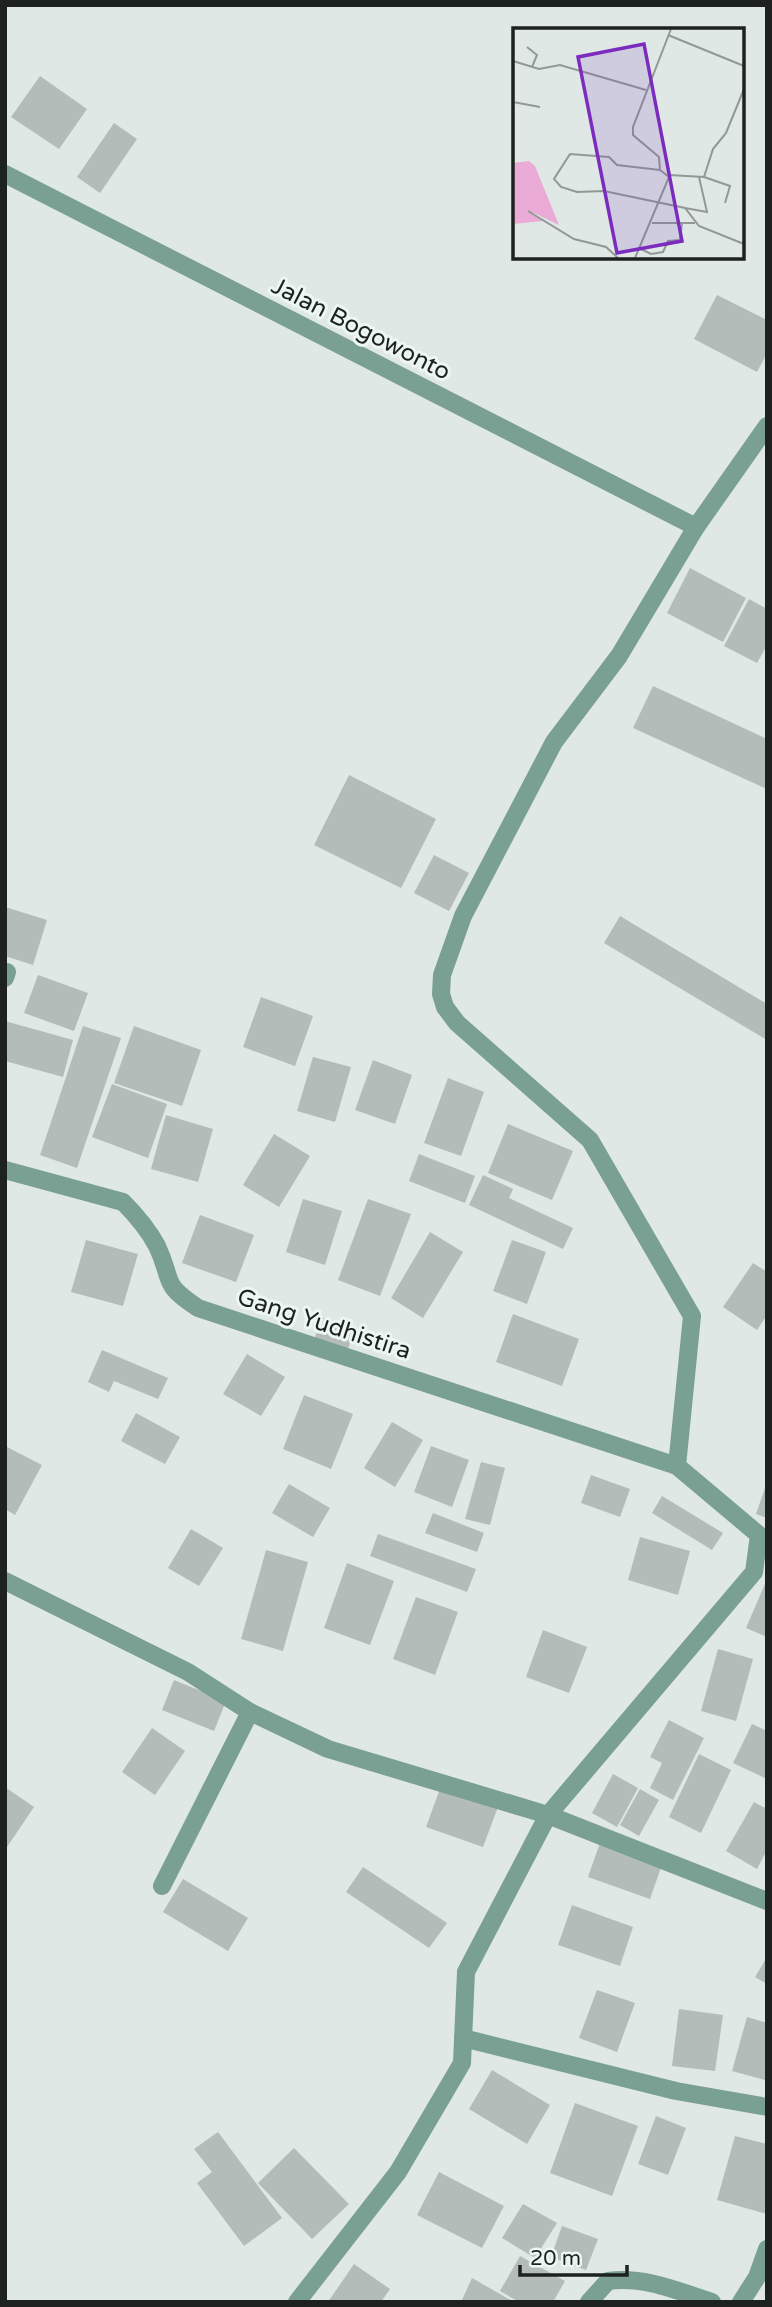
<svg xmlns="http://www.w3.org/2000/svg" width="772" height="2307" viewBox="0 0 772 2307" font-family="'Varela Round',sans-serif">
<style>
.building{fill:#b3bcb9}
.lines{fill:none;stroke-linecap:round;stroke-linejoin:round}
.minor{stroke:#7a9f93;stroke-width:18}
.labels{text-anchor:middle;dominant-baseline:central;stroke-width:6;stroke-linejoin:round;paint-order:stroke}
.street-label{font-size:24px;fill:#1d2120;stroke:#ecf6f2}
.inset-road{fill:none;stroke:#919896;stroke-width:2}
.view{fill:#7b2cbf;fill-opacity:0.15;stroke:#7b2cbf;stroke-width:3.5}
.inset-edge{fill:none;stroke:#1d2120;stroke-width:3.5}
</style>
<rect width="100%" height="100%" fill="#dfe8e5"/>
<g class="building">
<path d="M40 76 87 109 59 149 11 117Z"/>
<path d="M114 123 137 139 100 193 77 177Z"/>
<path d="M717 295 767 320V353L757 372 694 339Z"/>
<path d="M690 568 746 598 723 642 667 613Z"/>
<path d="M749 599 767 609V645L757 663 724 646Z"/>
<path d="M653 686 767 739V789L633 728Z"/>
<path d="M349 775 436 819 401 888 314 845Z"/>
<path d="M434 855 469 873 449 911 414 893Z"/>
<path d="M5 907 47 920 33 965 5 956Z"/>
<path d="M620 916 767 1004V1040L604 943Z"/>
<path d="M38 975 88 993 74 1031 24 1013Z"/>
<path d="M261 997 313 1016 295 1066 243 1047Z"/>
<path d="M5 1021 73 1040 63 1077 5 1061Z"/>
<path d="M83 1026 121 1038 77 1168 40 1155Z"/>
<path d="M134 1026 201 1050 182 1106 114 1083Z"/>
<path d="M313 1057 351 1067 335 1122 297 1111Z"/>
<path d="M373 1060 412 1075 395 1124 355 1110Z"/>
<path d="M448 1078 484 1092 461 1156 424 1143Z"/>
<path d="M112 1084 167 1104 148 1158 92 1137Z"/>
<path d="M166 1115 213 1129 198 1182 151 1169Z"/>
<path d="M508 1124 573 1151 552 1200 488 1173Z"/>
<path d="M274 1134 310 1156 279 1207 243 1185Z"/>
<path d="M419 1154 475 1176 465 1203 409 1181Z"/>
<path d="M483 1175 513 1189 509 1198 573 1228 563 1249 469 1205Z"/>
<path d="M303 1199 342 1211 325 1265 286 1252Z"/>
<path d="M368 1199 411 1214 380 1296 338 1280Z"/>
<path d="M200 1215 254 1235 236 1282 182 1263Z"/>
<path d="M430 1232 463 1252 423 1318 391 1298Z"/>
<path d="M86 1240 138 1254 123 1306 71 1292Z"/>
<path d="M512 1240 546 1252 527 1304 493 1291Z"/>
<path d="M753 1263 767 1272V1315L757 1330 723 1307Z"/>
<path d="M513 1314 579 1339 562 1386 496 1362Z"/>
<path d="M322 1317 355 1329 346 1355 313 1343Z"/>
<path d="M102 1350 168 1378 158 1399 114 1381 109 1392 88 1382Z"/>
<path d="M247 1354 285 1377 261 1416 223 1394Z"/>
<path d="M304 1395 353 1414 331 1469 283 1449Z"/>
<path d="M136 1413 180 1437 165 1464 121 1441Z"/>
<path d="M392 1422 423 1440 395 1487 364 1468Z"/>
<path d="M5 1446 42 1465 15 1515 5 1509Z"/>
<path d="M431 1446 469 1460 452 1507 414 1492Z"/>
<path d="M481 1462 505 1468 490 1525 465 1519Z"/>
<path d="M591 1475 630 1489 620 1517 581 1503Z"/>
<path d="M289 1484 330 1508 313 1537 272 1513Z"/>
<path d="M766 1485H767V1518L756 1514Z"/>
<path d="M662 1496 723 1533 712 1550 652 1513Z"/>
<path d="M433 1513 484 1533 477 1552 425 1533Z"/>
<path d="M191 1529 223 1548 199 1586 168 1568Z"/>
<path d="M378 1534 476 1569 467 1592 370 1556Z"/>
<path d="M640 1537 690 1551 678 1595 628 1580Z"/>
<path d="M266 1550 308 1562 283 1651 241 1639Z"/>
<path d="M347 1563 394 1581 370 1645 324 1628Z"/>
<path d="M767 1579V1637L746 1628Z"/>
<path d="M416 1597 458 1612 435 1675 393 1659Z"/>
<path d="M543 1630 587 1647 569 1693 526 1677Z"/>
<path d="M718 1649 753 1659 736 1721 701 1711Z"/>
<path d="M174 1680 226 1701 214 1731 162 1710Z"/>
<path d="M669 1720 704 1738 673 1800 650 1788 662 1763 650 1757Z"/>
<path d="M752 1724 767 1731V1779L733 1763Z"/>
<path d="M152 1728 185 1751 155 1795 122 1772Z"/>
<path d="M699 1754 731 1770 701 1833 669 1817Z"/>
<path d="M613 1774 638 1788 617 1827 592 1813Z"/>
<path d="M441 1786 498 1807 483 1847 426 1827Z"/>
<path d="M5 1787 34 1807 5 1850Z"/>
<path d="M640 1789 659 1800 639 1836 620 1825Z"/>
<path d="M754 1802 767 1809V1850L757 1869 726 1851Z"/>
<path d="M601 1840 663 1862 650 1899 588 1877Z"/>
<path d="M363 1867 447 1923 429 1948 346 1892Z"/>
<path d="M183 1879 248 1918 228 1951 163 1912Z"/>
<path d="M572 1905 633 1927 620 1966 558 1945Z"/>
<path d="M767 1957V1984L755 1977Z"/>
<path d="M597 1990 635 2003 617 2052 579 2038Z"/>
<path d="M679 2009 723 2015 715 2071 672 2066Z"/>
<path d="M747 2017 767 2023 765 2080 732 2071Z"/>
<path d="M492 2070 550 2105 527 2144 469 2109Z"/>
<path d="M575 2103 638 2126 612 2196 550 2173Z"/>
<path d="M656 2116 686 2128 668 2175 638 2164Z"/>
<path d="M218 2132 282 2218 244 2246 197 2183 212 2172 194 2149Z"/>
<path d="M735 2136 767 2144V2214L717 2200Z"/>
<path d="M294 2148 349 2204 312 2239 258 2183Z"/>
<path d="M439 2172 504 2206 482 2248 417 2215Z"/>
<path d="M523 2204 557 2223 535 2258 502 2238Z"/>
<path d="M562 2226 598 2239 586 2270 551 2257Z"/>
<path d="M520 2256 565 2281 553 2302H519L500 2291Z"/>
<path d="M354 2264 390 2289 381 2302H328Z"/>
<path d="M472 2278 514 2302H461Z"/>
</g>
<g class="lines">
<g class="minor">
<path d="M5 174 696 527"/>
<path d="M5 978 7 972"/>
<path d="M5 1170 123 1202C135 1214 149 1231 157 1246 174 1282 160 1283 198 1308L677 1466"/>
<path d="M5 1581 188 1672 250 1712 328 1749 548 1815 767 1901"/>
<path d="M162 1886 250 1712"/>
<path d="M463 2038 676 2091 767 2107"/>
<path d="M297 2302 398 2172 462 2063 466 1972 548 1815 754 1572 759 1535 677 1466 692 1316 590 1140 457 1023 445 1007 441 994 442 975 463 916 554 742 619 656 696 527 767 426"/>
<path d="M589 2302 608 2281C644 2276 678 2291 712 2302"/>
<path d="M741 2302 757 2277 767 2249"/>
</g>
</g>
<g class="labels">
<g class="street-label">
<text transform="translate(361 329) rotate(27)">Jalan Bogowonto</text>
<text transform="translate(324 1324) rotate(18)">Gang Yudhistira</text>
</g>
</g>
<g transform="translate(513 28)">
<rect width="231" height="231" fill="#dfe8e5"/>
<path d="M16 133 22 138 46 197 19 184 30 193 0 196V135Z" fill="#eaacd7"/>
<path class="inset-road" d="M155 7 231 38M14 19 24 27 19 39M0 33 26 41 47 37 133 62M0 74 27 79M147 142 104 137 96 129 57 126 41 151 48 159 64 164 91 163 172 180 186 198 231 216M156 147 191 149 200 121 213 105 231 61M191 149 217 158 212 175M172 180 194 184 186 149M15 183 61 211 93 219 105 230M139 195H182M128 221 138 226 150 224 155 213 167 212 169 195M122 230 156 149 147 142 146 129 120 107V99L158 1"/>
<path class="view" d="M131 16 169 213 104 225 65 29Z"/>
<rect width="231" height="231" class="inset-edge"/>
</g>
<rect width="772" height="2307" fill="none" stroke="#1d2120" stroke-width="14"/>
<path d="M520 2265v10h107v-10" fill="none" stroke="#1d2120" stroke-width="3.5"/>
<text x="530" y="2265" font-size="21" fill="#1d2120" stroke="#ecf6f2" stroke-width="5" paint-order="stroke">20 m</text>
</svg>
